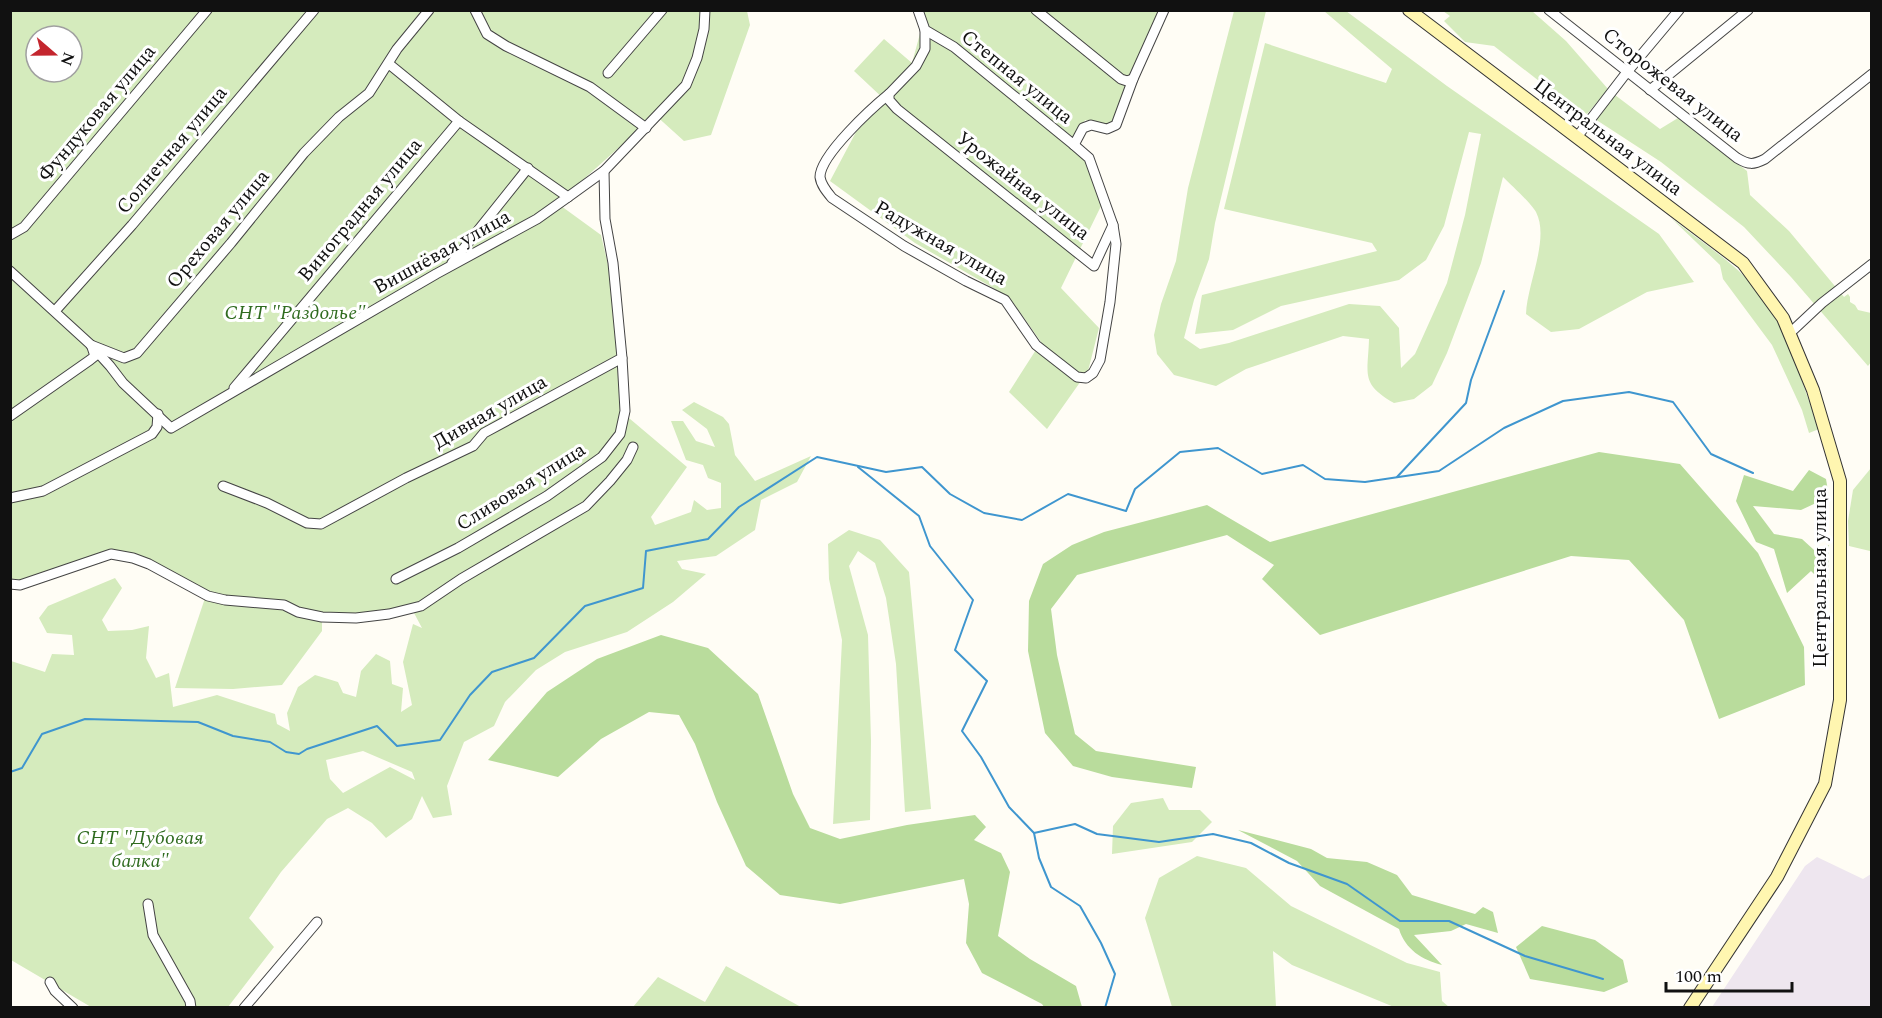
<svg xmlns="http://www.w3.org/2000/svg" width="1882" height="1018" viewBox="0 0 1882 1018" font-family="Spectral,serif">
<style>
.industrial{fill:#eee6ef}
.green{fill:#d5ebbd;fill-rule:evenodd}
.forest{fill:#b9dc9c}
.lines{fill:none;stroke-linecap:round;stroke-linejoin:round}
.stream{stroke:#3f96cf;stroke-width:2}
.street-casing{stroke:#444;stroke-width:11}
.secondary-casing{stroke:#333;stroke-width:14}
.street{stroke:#fff;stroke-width:9}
.secondary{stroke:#fff6b0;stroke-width:12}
.labels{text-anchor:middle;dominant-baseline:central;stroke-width:6;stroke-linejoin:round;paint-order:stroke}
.street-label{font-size:20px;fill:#111;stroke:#fff}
.park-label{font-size:20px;font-style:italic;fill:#2f6b1f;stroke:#fff}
</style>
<rect width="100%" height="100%" fill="#fffdf5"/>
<path class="industrial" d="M1817 857 1863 879 1871 874V1007H1712L1805 866Z"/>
<g class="green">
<path d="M11 11H747L750 25 711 135 684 141 653 113 624 143 557 203 601 235 612 282 623 413 687 467 651 517 655 525 691 512 694 500 707 510 721 508V483L708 478 703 465 686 460 671 421H683L696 441 715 447 707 429 682 410 694 402 723 417 729 424 735 455 755 481 811 456 797 482 761 500 755 530 716 556 677 561 682 569 706 574 673 602 627 632 565 652 536 670 505 702 494 726 464 742 447 786 452 815 433 818 422 796 412 819 386 838 372 823 348 808 327 819 281 872 249 918 274 947 228 1007H91L11 960V661L45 672 52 654 74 655 72 635 47 633 39 618 48 606 115 578 122 588 102 620 108 631 132 630 149 626 146 658 156 678 169 673 173 707 217 695 275 714 277 724 290 731 287 713 298 687 315 675 338 682 343 693 356 697 361 671 376 654 390 661 392 684 403 688 401 712 412 705 403 662 413 624 422 628 414 613 356 621H322V631L282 685 233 689 175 688 207 592 116 551 21 580 11 579ZM36 36H72V72H36ZM363 751 412 772 415 780 390 767 343 793 330 779 326 760Z"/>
<path d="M915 11H1162L1110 126 1085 120 1072 147 1090 164 1094 188 1102 204 1061 288 1099 328 1088 371 1047 429 1009 392 1041 342 1015 305 995 289 915 243 830 181 856 132 886 101 854 71 884 39 912 63 921 30Z"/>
<path d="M1234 11H1266L1215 223 1209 259 1194 300 1184 338 1200 349 1229 343 1349 304 1380 306 1399 328 1401 368 1415 354 1447 283 1465 215 1481 134 1469 132 1444 226 1426 260 1399 280 1281 306 1233 330 1195 334 1202 295 1377 251 1372 243 1224 209 1265 43 1386 83 1392 69 1324 11H1346L1447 86 1659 234 1694 282 1647 292 1579 329 1551 332 1526 314C1527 284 1550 239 1536 212 1531 203 1511 185 1503 177L1481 263 1447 353 1432 385 1414 399 1394 403C1360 383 1368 375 1369 339L1343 336 1246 369 1216 386 1174 375 1157 354 1154 335 1161 304 1176 261 1188 188Z"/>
<path d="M1443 11H1532L1566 41 1608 89 1587 114 1548 88 1494 46 1465 42 1444 21 1450 16Z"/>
<path d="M1615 95 1660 129 1678 118 1747 171 1750 195 1789 231 1844 297 1848 294 1850 297V302L1855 305 1858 310 1871 313 1870 328 1871 331V362L1868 366 1791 277 1744 227 1661 162 1595 119Z"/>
<path d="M1671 218C1701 242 1743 268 1765 300 1790 339 1803 386 1819 429L1809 433 1802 410 1772 345 1723 279 1720 265Z"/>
<path d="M1871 468 1872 549 1870 551 1849 546 1848 521 1853 490Z"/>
<path d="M849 530 880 540 909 572 931 809 905 812 896 664 886 598 875 563 858 551 849 566 868 635 871 741 870 820 833 824 842 640 829 579 828 544Z"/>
<path d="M1163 798 1169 810H1200L1212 822 1192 842 1112 854 1113 826 1131 803Z"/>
<path d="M1197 856 1246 868 1291 906 1407 963 1440 972 1442 1001 1449 1007H1394L1292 965 1273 951 1276 1007H1172L1145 918 1159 878Z"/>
<path d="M726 966 801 1007H633L658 977 705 1002Z"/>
</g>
<g class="forest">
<path d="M1599 452 1680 464 1758 553 1804 647 1805 685 1719 719 1684 620 1629 560 1571 556 1320 635 1262 579 1274 565 1227 535 1077 575 1051 609 1057 655 1075 734 1096 751 1196 767 1192 788 1112 777 1073 766 1045 733 1028 651 1029 601 1043 564 1072 545 1104 532 1207 505 1270 542Z"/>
<path d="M1809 470 1826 479 1829 497 1801 510 1753 506 1774 534 1802 539 1814 550 1829 545V589L1811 571 1787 593 1774 549 1756 542 1736 501 1744 475 1793 491Z"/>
<path d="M661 635 708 648 758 694 793 794 810 828 840 839 907 825 975 815 986 827 974 840 1001 853 1010 872 998 936 1030 959 1076 986 1082 1007H1044L1042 1004 982 973 966 943 969 904 964 879 840 904 780 895 746 866 717 802 695 744 679 715 649 712 601 739 558 777 488 760 547 692 597 659Z"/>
<path d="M1238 830 1311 849 1327 858 1367 862 1397 875 1412 895 1475 914 1483 907 1493 912 1498 933 1466 924 1451 931 1414 935 1442 965C1422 960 1405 949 1399 929L1320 886 1297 861Z"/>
<path d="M1542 926 1595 940 1623 960 1628 982 1604 992 1530 979 1516 947Z"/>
</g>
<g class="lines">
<g class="stream">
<path d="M858 467 919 516 930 546 973 600 955 650 987 681 962 731 981 757 1009 807 1034 833 1075 824 1097 834 1159 842 1213 834 1251 843 1289 863 1347 884 1400 921H1449L1525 956 1603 979"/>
<path d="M1397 477 1466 403 1471 380 1504 291"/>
<path d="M10 772 22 768 42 734 85 719 198 722 233 736 270 742 286 752 299 754 307 749 377 726 397 746 440 740 470 695 492 672 534 658 585 606 643 588 646 551 708 539 739 507 817 457 886 472 922 467 950 494 984 513 1022 520 1068 494 1126 511 1135 489 1180 452 1218 448 1262 474 1303 465 1325 479 1365 482 1439 471 1504 428 1563 401 1629 392 1673 402 1711 454 1753 473"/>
<path d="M1034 833 1039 858 1051 887 1080 906 1101 943 1115 974 1105 1008"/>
</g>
<g class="street-casing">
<g id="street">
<path d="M475 10 487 34 506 46 590 87 646 128"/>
<path d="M918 10 925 30 954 47 1074 145 1083 128 1091 125 1107 129 1116 125 1133 79 1164 10"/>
<path d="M1036 10 1121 79 1127 81 1133 79"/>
<path d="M1549 10 1737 158C1749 165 1753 165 1765 159L1872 74"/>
<path d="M925 30V49L916 66 889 94V100L897 109 1094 266 1113 225 1089 158 1074 145"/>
<path d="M608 73 662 10"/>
<path d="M1650 90 1748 10"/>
<path d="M889 94C873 107 820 155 820 177 821 185 827 192 832 198L904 246 966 281 1005 300 1036 345 1077 377 1086 378 1093 373 1100 360 1110 302 1116 244 1113 225"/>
<path d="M1577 137 1627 72 1679 10"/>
<path d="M568 197 604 171 686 85 697 58 704 29 705 10"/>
<path d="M10 235 24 227 207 10"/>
<path d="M452 263 528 168"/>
<path d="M10 271 91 345 124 358 137 353 231 243 304 153 339 117 369 93 397 49 429 10"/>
<path d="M55 311 132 225 314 10"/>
<path d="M1790 333 1822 303 1872 264"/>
<path d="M91 345 110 366 123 383 171 428 436 274 537 219 568 197 459 121"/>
<path d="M234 388 459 121 389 64"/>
<path d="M10 416 90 360 95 356 92 347"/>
<path d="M223 486 267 503 307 523 321 524 406 478 473 446 484 433 622 358 613 263 605 219 604 171"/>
<path d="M10 498 43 491 152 434 157 427 158 414"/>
<path d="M396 579 458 548 547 496 602 457 620 434 625 411 622 358"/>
<path d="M10 584 20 585 111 554 133 558 149 564 208 596 225 600 284 605 298 612 322 617 356 618 389 614 421 606 461 579 586 506 610 481 627 460 633 447"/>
<path d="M148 904 153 935 190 1001 191 1008"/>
<path d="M50 982 55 991 73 1008"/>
<path d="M244 1008 317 922"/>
</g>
</g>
<g class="secondary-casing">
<path id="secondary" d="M1409 10 1743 263 1783 318 1813 390 1840 481V700L1825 784 1777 877 1690 1008"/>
</g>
<use href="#street" class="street"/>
<use href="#secondary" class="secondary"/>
</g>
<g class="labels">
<g class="street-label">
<text transform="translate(1017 77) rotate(39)">Степная улица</text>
<text transform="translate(1673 85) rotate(38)">Сторожевая улица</text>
<text transform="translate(97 113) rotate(-50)">Фундуковая улица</text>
<text transform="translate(1608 137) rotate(37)">Центральная улица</text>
<text transform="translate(172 150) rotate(-50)">Солнечная улица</text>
<text transform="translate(1023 186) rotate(38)">Урожайная улица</text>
<text transform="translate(360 210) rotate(-50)">Виноградная улица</text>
<text transform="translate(218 229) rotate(-50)">Ореховая улица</text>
<text transform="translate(941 243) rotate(30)">Радужная улица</text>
<text transform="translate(442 252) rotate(-29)">Вишнёвая улица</text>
<text transform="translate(490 412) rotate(-30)">Дивная улица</text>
<text transform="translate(521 487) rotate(-32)">Сливовая улица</text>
<text transform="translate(1820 578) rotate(-90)">Центральная улица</text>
</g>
<g class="park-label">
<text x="295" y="313">СНТ "Раздолье"</text>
<text x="140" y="838">СНТ "Дубовая<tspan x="140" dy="23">балка"</tspan></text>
</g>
</g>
<rect width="1882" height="1018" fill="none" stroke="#111111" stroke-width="24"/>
<g transform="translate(54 54) rotate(110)"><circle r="28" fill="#ffffff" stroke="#a0a0a0" stroke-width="1.5"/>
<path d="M0-4.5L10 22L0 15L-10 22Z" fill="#c4262e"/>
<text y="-9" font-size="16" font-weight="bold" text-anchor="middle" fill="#111111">N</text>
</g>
<path d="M1666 982v9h126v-9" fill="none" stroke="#111111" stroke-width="3"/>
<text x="1675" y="982" font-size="18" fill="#111111" stroke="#ffffff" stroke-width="4.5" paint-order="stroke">100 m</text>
</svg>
